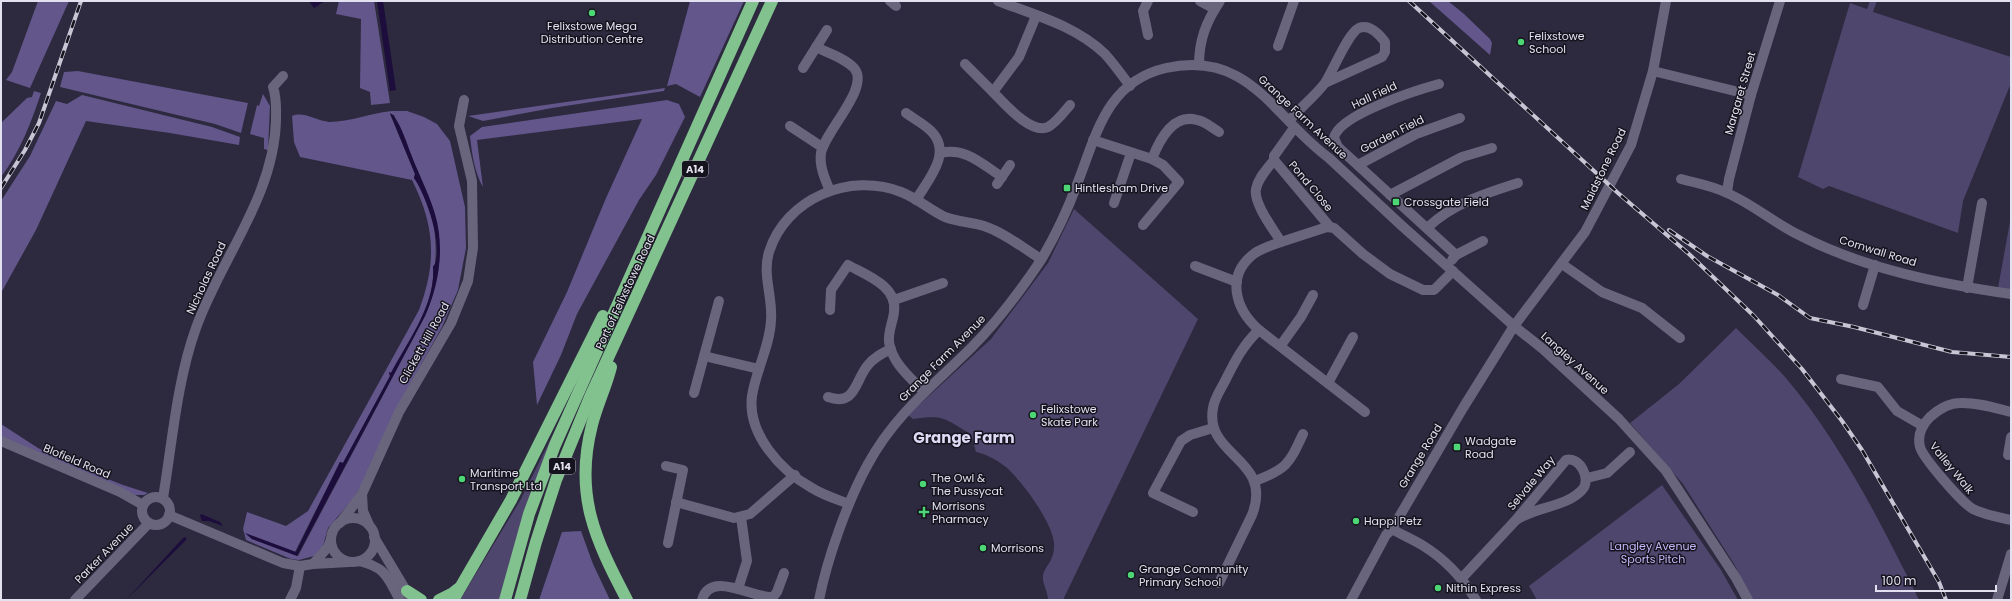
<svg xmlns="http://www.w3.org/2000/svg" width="2012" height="601" viewBox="0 0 2012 601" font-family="Poppins,sans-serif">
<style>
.green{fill:#4e466c}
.forest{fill:#62568b;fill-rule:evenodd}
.water{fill:#1c0d3c}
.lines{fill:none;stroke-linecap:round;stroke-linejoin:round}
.minor{stroke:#69657d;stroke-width:10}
.highway{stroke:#81c28e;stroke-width:12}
.rail-casing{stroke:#c8c6d5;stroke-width:4}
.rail{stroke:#15131d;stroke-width:2.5;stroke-dasharray:8;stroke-linecap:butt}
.poi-dot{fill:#4dd676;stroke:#15131d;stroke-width:1.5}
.labels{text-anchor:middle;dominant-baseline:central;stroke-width:3;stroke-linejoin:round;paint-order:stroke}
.shield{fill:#15131d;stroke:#a5a3b0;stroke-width:1}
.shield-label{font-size:10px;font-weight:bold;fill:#e3e1ef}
.poi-label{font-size:11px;fill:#e3e1ef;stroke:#15131d;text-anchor:start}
.street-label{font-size:11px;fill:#e3e1ef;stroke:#15131d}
.park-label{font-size:11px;fill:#c3b6f7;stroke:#15131d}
.district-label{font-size:15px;font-weight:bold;fill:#ded9f4;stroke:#15131d}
</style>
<rect width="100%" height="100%" fill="#2d293e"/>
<g class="green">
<path d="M1870 1H1877L1873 12 2011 57V83L1963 201 1958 233 1829 186 1823 189 1798 177 1850 3 1867 9Z"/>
<path d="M1074 209 1198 319 1063 600H1048C1048 592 1042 583 1043 576 1044 566 1055 561 1054 544 1053 523 1022 481 1006 467 997 460 986 454 976 452L971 434C945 419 944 414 913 419L908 415 991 339 1048 263Z"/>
<path d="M2011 216V290L1998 288Z"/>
<path d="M1736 328C1752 344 1770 360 1785 377 1840 441 1882 525 1919 600H1753L1734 564 1683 484 1630 423 1679 384Z"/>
<path d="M563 414 500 600H460L521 499Z"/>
<path d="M1662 485 1721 570 1738 600H1537L1529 586Z"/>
</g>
<g class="forest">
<path d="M38 1H69L30 88 6 80 12 72Z"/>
<path d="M339 1H374L390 103 371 105 370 92 360 88 361 19 336 14Z"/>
<path d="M690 1H744L700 97 676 84 667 86Z"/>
<path d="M1429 1H1448L1464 14 1490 39 1492 43 1490 55Z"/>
<path d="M78 71 248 103 241 133 215 124 60 87 64 72Z"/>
<path d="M665 88 664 91 552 108 483 121 468 116Z"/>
<path d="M34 91 41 93C31 123 20 152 1 177V123L27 98 32 97Z"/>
<path d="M263 94 270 106 268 150 264 149V138L250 134 257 105 259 106Z"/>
<path d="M82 95 212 127 240 137 239 145 170 133 86 121 36 230 1 293V201L30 156 56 101 67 104Z"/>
<path d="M667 100 679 104 685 117 656 175 639 200 577 314 561 355 537 405 533 362 567 292 606 198 642 119 477 140 483 187C474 171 472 154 470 136L482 127Z"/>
<path d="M392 111H407L424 117 437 124 450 141 465 207 466 248 458 290 442 327 400 402 369 473 353 499 328 528 323 546 314 556 299 560 291 559 246 540 243 529 247 512 286 526 308 511 419 310C437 262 435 226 412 180L300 157 294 142 292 116C304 111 317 121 329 122 350 122 371 113 392 111ZM390 114 394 115C422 189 461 233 425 316L298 556 252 539 246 534 295 552 340 462 343 463 390 376 389 372 391 373C408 342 436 304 433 267L435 264C438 234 432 202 414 178L415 174Z"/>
<path d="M1 424 38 448 75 466 123 485 148 493 144 495H135L1 440Z"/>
<path d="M581 531 593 564 610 600H539L562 532Z"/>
</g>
<g class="water">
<path d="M309 1H325L314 8Z"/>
<path d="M377 1H383L396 90 390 91Z"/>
<path d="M390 113C399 118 407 144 411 154 418 174 429 193 435 214 445 247 439 285 425 316L297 556 252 539 245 533 296 552 340 462 343 463 390 376 389 372 391 373C408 341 436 304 433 267 446 250 425 193 414 178L415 174Z"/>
<path d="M201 514 220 522 223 526 209 521H202L200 516Z"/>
<path d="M186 537V540L126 600 183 538Z"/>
</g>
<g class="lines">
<g class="minor">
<path d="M890 1 896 6"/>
<path d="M998 1C1035 15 1076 26 1105 54 1114 64 1122 75 1130 86"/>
<path d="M1148 1 1143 11 1148 35"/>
<path d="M1200 1 1215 9"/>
<path d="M1036 16 1019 57 993 92C1004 103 1031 135 1048 127 1056 123 1064 112 1070 105"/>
<path d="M1278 46 1294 1"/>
<path d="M816 47C828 53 845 58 854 68 871 87 825 131 821 153 819 166 825 179 830 191"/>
<path d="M965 64 993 92"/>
<path d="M1199 65C1199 40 1206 22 1220 1"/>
<path d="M803 68 827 30"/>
<path d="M1653 71 1751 95"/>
<path d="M1439 84C1417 90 1338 115 1334 138L1338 147 1456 255"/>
<path d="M906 113C914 119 924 124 931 131 953 153 928 180 916 200"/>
<path d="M1289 121C1300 108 1315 96 1325 83 1333 71 1348 33 1359 28 1369 24 1379 34 1385 42V52L1382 57 1325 83"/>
<path d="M790 126 822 147"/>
<path d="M1294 128 1274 156V160L1330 227"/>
<path d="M1093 140 1152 159 1163 165 1179 182 1143 225"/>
<path d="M941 153C965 147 982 164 1002 177"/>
<path d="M1152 159C1159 141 1173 113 1197 120 1205 121 1212 128 1219 132"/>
<path d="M1274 160C1267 169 1258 178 1256 189 1253 203 1274 230 1281 242L1327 227 1334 228 1363 254 1390 274 1423 290H1434L1453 271"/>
<path d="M1358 165 1416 134 1460 118"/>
<path d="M1681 179C1696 183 1713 186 1727 193 1753 204 1775 224 1801 236 1865 269 1940 284 2011 294"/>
<path d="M997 184 1010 165"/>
<path d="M1727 192 1729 179 1751 95 1780 1"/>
<path d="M1390 195 1462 157 1492 148"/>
<path d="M1114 203 1131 153"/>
<path d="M1427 228C1452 204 1486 193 1518 183"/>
<path d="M1281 242C1272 245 1263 248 1255 253 1225 275 1235 309 1259 330L1365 412"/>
<path d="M1452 260 1456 255 1483 241"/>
<path d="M1562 264 1602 292 1642 308 1680 338"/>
<path d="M1195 266 1237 282"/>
<path d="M1967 288 1982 203"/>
<path d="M894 300 943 283"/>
<path d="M1863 305 1875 265"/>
<path d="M830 310 831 290 848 265C866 275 898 286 894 312 893 322 888 331 889 342 892 363 910 377 924 392"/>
<path d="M1281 345 1301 317 1313 295"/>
<path d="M704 356 759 369"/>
<path d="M1841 379 1878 387 1897 411 1923 426"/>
<path d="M1328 383 1353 337"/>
<path d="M694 393 719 301"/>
<path d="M828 397C856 407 855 380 868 365 874 357 883 353 891 349"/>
<path d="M2011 412C1995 408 1976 402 1960 403 1948 403 1939 409 1930 417 1922 425 1917 435 1920 447 1923 458 1962 503 1973 509 1985 515 1998 517 2011 520"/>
<path d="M1 441 120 492 143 505"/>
<path d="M2008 455 2011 437"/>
<path d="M666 466 683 470 668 543"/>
<path d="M1587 478 1607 473 1630 452"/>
<path d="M1255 481C1287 469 1289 464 1303 434"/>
<path d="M362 494 399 412 451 323 468 281 473 248 472 181 459 126 464 100"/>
<circle cx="156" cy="511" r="14"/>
<path d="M163 498C172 444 177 380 196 328 221 258 274 197 276 120 276 108 277 99 273 87L283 76"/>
<path d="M676 502 734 518 750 514 795 475"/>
<path d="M849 504C836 499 823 495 812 488 781 471 747 434 752 396 756 370 770 346 771 320 773 297 762 275 769 252 786 198 850 172 901 192 917 198 930 210 945 217 958 222 971 222 984 226 1005 233 1023 248 1041 259"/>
<path d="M1193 512 1153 493 1181 441 1190 435 1213 428"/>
<path d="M169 515 283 563 300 566 313 564"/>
<circle cx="353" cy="540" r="22"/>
<path d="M340 523 362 494 363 511 369 525"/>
<path d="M1392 529C1402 535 1412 539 1422 545 1445 559 1462 577 1476 600"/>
<path d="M374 537 410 597"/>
<path d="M331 539 328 547 313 564 349 562"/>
<path d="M359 561C387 568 387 577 400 600"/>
<path d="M1462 578 1515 521 1566 460C1580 456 1592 480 1582 490 1565 508 1535 506 1515 521"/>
<path d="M1219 583 1252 515C1274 458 1204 457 1213 408 1214 399 1221 389 1225 381 1235 361 1243 345 1259 330"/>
<path d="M738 589 747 561 741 517"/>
<path d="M75 600 149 523"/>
<path d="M290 600 296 588 300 566"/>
<path d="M702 600C710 569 754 599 773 597L777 592 784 573"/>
<path d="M819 600C827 559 848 500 868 464 896 413 932 387 972 347 998 321 1021 290 1041 260 1054 238 1067 211 1076 187 1096 137 1105 82 1166 68 1250 50 1273 117 1329 158L1401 225 1514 326 1543 349 1619 419 1666 471 1736 578 1748 600"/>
<path d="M1351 600 1386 535 1392 529 1463 408 1514 326 1585 232 1631 145 1653 71 1666 1"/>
<path d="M1997 600 2011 554"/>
</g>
<g class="highway">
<path d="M611 367C606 387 597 405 592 425 574 495 595 539 627 600"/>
<path d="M407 591 421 600"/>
<path d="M439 600 453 593 458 589"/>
<path d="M453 600 511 500 603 316"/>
<path d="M505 600 529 514 555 445 753 1"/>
<path d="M520 600 536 542 556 480 590 397 772 1"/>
</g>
<g class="rail-casing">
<g id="rail">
<path d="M1409 1 1618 193 1689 254 1754 316 1802 369 1842 421 1862 450 1939 582 1946 600"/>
<path d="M1 188 25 150 39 123 81 1"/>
<path d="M1669 230 1707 256 1778 295 1810 318 1854 327 1952 352 2011 357"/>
</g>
</g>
<use href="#rail" class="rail"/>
</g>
<g class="poi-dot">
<circle cx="592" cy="13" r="4"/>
<circle cx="1521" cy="42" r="4"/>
<rect x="1063" y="184" width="8" height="8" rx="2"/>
<rect x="1392" y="198" width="8" height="8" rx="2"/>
<circle cx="1033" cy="415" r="4"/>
<rect x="1453" y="443" width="8" height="8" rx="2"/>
<circle cx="462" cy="479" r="4"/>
<circle cx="923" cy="484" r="4"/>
<path d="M922 506h4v4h4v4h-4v4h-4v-4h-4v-4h4z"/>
<circle cx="1356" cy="521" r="4"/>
<circle cx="983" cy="548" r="4"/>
<circle cx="1131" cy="575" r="4"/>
<circle cx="1438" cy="588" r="4"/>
</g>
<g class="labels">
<g class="shield">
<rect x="682" y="161" width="26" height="16" rx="3"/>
<rect x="549" y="458" width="26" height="16" rx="3"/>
</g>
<g class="shield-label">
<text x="695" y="169">A14</text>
<text x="562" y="466">A14</text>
</g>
<g class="poi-label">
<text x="592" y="26" text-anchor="middle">Felixstowe Mega<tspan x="592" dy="13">Distribution Centre</tspan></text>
<text x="1529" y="36">Felixstowe<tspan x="1529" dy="13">School</tspan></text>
<text x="1075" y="188">Hintlesham Drive</text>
<text x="1404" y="202">Crossgate Field</text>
<text x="1041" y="409">Felixstowe<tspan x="1041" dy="13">Skate Park</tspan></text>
<text x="1465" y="441">Wadgate<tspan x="1465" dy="13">Road</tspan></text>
<text x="470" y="473">Maritime<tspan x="470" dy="13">Transport Ltd</tspan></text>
<text x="931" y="478">The Owl &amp;<tspan x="931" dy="13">The Pussycat</tspan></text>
<text x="932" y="506">Morrisons<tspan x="932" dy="13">Pharmacy</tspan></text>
<text x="1364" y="521">Happi Petz</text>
<text x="991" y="548">Morrisons</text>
<text x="1139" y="569">Grange Community<tspan x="1139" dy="13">Primary School</tspan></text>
<text x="1446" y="588">Nithin Express</text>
</g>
<g class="street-label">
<text transform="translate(1740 93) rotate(-74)">Margaret Street</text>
<text transform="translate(1374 95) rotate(-25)">Hall Field</text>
<text transform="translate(1303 117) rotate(43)">Grange Farm Avenue</text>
<text transform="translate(1392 134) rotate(-27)">Garden Field</text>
<text transform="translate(1603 169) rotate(-64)">Maidstone Road</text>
<text transform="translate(1311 186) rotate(50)">Pond Close</text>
<text transform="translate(1878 251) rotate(17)">Cornwall Road</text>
<text transform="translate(206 278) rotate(-65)">Nicholas Road</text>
<text transform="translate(625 292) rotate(-65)">Port of Felixstowe Road</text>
<text transform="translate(424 343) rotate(-61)">Clickett Hill Road</text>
<text transform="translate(942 358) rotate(-45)">Grange Farm Avenue</text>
<text transform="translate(1575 363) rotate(42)">Langley Avenue</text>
<text transform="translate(1420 456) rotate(-59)">Grange Road</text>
<text transform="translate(77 461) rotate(23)">Blofield Road</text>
<text transform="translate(1952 468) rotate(51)">Valley Walk</text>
<text transform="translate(1531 483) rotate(-50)">Selvale Way</text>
<text transform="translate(104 553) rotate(-46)">Parker Avenue</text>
</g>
<g class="park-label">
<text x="1653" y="546">Langley Avenue<tspan x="1653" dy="13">Sports Pitch</tspan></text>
</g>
<g class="district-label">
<text x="964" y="437">Grange Farm</text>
</g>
</g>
<rect width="2012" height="601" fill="none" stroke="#e3e1ef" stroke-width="4"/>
<path d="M1876 585v6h120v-6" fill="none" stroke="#e3e1ef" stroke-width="2"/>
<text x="1882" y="585" font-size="12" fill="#e3e1ef" stroke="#15131d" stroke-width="3" paint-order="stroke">100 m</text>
</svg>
